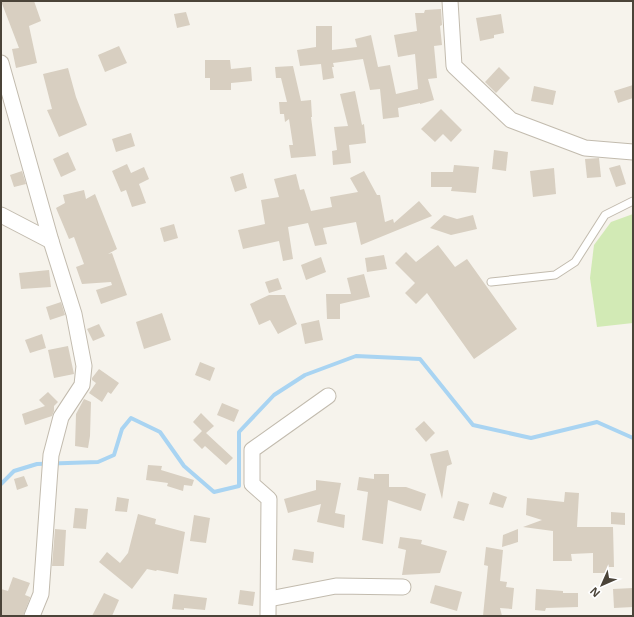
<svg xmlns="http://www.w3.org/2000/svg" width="634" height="617" viewBox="0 0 634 617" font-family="'Open Sans',sans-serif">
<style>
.green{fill:#d2eab5}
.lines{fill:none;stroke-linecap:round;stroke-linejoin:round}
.stream{stroke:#a9d4f2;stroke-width:4}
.building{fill:#d8cfc1}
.lane-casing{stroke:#c2bbae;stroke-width:9}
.street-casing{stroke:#c2bbae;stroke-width:17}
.lane{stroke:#fff;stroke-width:7}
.street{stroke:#fff;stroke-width:15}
</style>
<rect width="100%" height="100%" fill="#f6f3ec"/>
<path class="green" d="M633 214V323L597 327 590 278 594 245 611 222Z"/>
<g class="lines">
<path class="stream" d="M1 484 14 471 37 464 98 462 114 455 122 429 131 418 160 432 184 466 214 492 239 486V432L274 395 305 375 356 356 420 359 473 425 531 438 597 422 633 438"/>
</g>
<g class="building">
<path d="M1 1H34L41 21 29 26 37 63 16 68 12 49 19 48Z"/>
<path d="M441 9 442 25 440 26 442 45 434 46 437 78 428 79 434 100 420 104V103L398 108 399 117 383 119 380 89 370 90 363 59 333 63 334 67H332L334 78 323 80 321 64 300 66 297 50 316 47V26H332V50L357 47 355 39 371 35 378 67 390 65 396 94 418 89 415 54 398 57 394 35 417 31 415 13H424L425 10Z"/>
<path d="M186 12 190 25 177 28 174 14Z"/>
<path d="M501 14 504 33 494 35V38L480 41 476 18Z"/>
<path d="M119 46 127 63 105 72 98 55Z"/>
<path d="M205 60H230L231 69 251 67 252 81 231 83V90H210V78H205Z"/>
<path d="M293 66 301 101 311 100 312 117H311L316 156 291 158 289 145H293L289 119 285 122 284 114H280L279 102H287L281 78H276L275 67Z"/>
<path d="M499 67 510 78 496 93 485 82Z"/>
<path d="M68 68 76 97 87 125 59 137 47 110 52 109 43 74Z"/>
<path d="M633 85V98L618 103 614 91Z"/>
<path d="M534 86 556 91 553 105 531 101Z"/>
<path d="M355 91 362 125 364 124 366 143 349 145 351 163 333 165 332 151 337 150 334 127 348 126 340 94Z"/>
<path d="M441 109 462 130 451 142 443 134 435 142 421 129Z"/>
<path d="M131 133 135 146 116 152 112 139Z"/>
<path d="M494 150 508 152 506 171 492 169Z"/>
<path d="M68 152 76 170 61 177 53 159Z"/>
<path d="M599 158 601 177 587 178 585 159Z"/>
<path d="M127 164 131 173 144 167 149 179 139 184 146 203 132 207 126 190 121 192 112 171Z"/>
<path d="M454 165 479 167 476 193 451 191 452 187H431V172H453Z"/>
<path d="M620 165 626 184 616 187 609 168Z"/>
<path d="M554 168 556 194 533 197 530 171Z"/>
<path d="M22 171 26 184 14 187 10 175Z"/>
<path d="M364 171 377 195H380L385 222 393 219 394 223 419 201 432 216 361 245 356 222 323 228 327 244 315 246 308 223 288 227 293 259 283 261 279 241 243 249 238 230 265 224 261 200 279 197 274 179 296 174 300 190 304 189 311 211 332 207 330 197 358 192 350 178Z"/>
<path d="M243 173 247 188 235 192 230 177Z"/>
<path d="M84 190 86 199 95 194 117 249 108 254 112 253 127 295 101 304 96 290 112 285 111 282 82 284 76 267 84 264 74 237 69 239 56 208 65 203 63 195Z"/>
<path d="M444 215 457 219 473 215 477 229 451 235 430 228Z"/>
<path d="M174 224 178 238 164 242 160 228Z"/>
<path d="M438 245 455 267 467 259 517 329 474 359 427 293 416 304 405 293 415 283 395 263 406 252 416 262Z"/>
<path d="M384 255 387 269 367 272 365 258Z"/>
<path d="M321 257 326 272 306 280 301 265Z"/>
<path d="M49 270 51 287 21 289 19 273Z"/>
<path d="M364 274 370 297 340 304V319H327L326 294H351L347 278Z"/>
<path d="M278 278 282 289 269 293 265 282Z"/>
<path d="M269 295H285L297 324 278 334 270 320 259 325 250 304Z"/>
<path d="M61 302 65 315 50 320 46 307Z"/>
<path d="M162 313 171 340 144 349 136 322Z"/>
<path d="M319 320 323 340 305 344 301 324Z"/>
<path d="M99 324 105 336 93 341 87 329Z"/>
<path d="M42 334 46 348 30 353 25 340Z"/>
<path d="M68 346 74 374 54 378 48 350Z"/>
<path d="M200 362 215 368 210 381 195 375Z"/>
<path d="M99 369 119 383 111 394 108 392 102 402 89 393 96 383 92 380V378Z"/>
<path d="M48 392 58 402 54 406V411L52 416 25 425 22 414 45 406 39 400Z"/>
<path d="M84 399 91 402 90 436 88 448 75 446 76 414Z"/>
<path d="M222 403 239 410 234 422 217 415Z"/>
<path d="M201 413 214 426 206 433 233 458 226 465 205 446 202 449 193 440 202 431 193 422Z"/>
<path d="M424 421 435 433 426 442 415 429Z"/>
<path d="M448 450 452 464 447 466 442 499 430 454Z"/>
<path d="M148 465 162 466 161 470 194 480 192 486 184 485 183 491 167 486 168 483 146 480Z"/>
<path d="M374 474H389V487H406L426 494 421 511 388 500 383 544 362 540 368 492 357 490 359 477 374 479Z"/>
<path d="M24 476 28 486 17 490 14 479Z"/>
<path d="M316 480 341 483 335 513 345 515 344 528 317 522 321 504 288 513 284 499 316 490Z"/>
<path d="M493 492 507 497 503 508 489 504Z"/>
<path d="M565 492 579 493 577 527H613L614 567H609V573H593V553L571 554 572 561H553V531L523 527 542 520 526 515 527 498 564 502Z"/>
<path d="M117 497 129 499 127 512 115 511Z"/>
<path d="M458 501 469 504 464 521 453 518Z"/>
<path d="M75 508 88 509 86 529 73 528Z"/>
<path d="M611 512 625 513V525L611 524Z"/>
<path d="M138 514 156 519 155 524 185 532 178 574 157 570 156 571 147 569 132 589 99 562 107 552 120 563 128 553Z"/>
<path d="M194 515 210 518 206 543 190 541Z"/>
<path d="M55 529 66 530 64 566H52Z"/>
<path d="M518 529V542L502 547 503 535Z"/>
<path d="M400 537 422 540 421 544 447 551 440 573 402 575 406 550 398 548Z"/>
<path d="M486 547 503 550 500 581 507 582 506 587 514 588 512 609 500 608 502 616H483L488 566 484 565Z"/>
<path d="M294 549 314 552 313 563 292 560Z"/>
<path d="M13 577 30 583 25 595 30 597V598L23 616H1V589L8 591Z"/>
<path d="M435 585 462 592 457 611 430 603Z"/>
<path d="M633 588V607L614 608 613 589Z"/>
<path d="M536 589 563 591V593H578V607L546 608 545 611 535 610Z"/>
<path d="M240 590 255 592 253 606 238 604Z"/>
<path d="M104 593 119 600 112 616H92Z"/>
<path d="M174 594 207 598 205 610 184 608V610L172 609Z"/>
</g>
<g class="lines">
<g class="lane-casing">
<path id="lane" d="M491 282 555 275 575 262 605 215 633 201"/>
</g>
<g class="street-casing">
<g id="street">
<path d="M450 1 454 66 511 120 585 148 633 152"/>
<path d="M1 63 51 241 74 314 84 366 82 385 61 417 51 455 41 594 32 616"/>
<path d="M1 215 51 241"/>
<path d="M269 599 336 586 403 587"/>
<path d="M268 616 269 499 252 484V450L328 396"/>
</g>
</g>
<use href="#lane" class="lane"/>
<use href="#street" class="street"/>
</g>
<rect width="634" height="617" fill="none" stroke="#4b4439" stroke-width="4"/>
<g transform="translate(602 585) rotate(225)" stroke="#ffffff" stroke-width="3" paint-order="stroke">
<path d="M0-3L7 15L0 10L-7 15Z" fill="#4b4439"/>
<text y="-6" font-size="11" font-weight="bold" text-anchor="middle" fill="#4b4439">N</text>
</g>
</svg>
